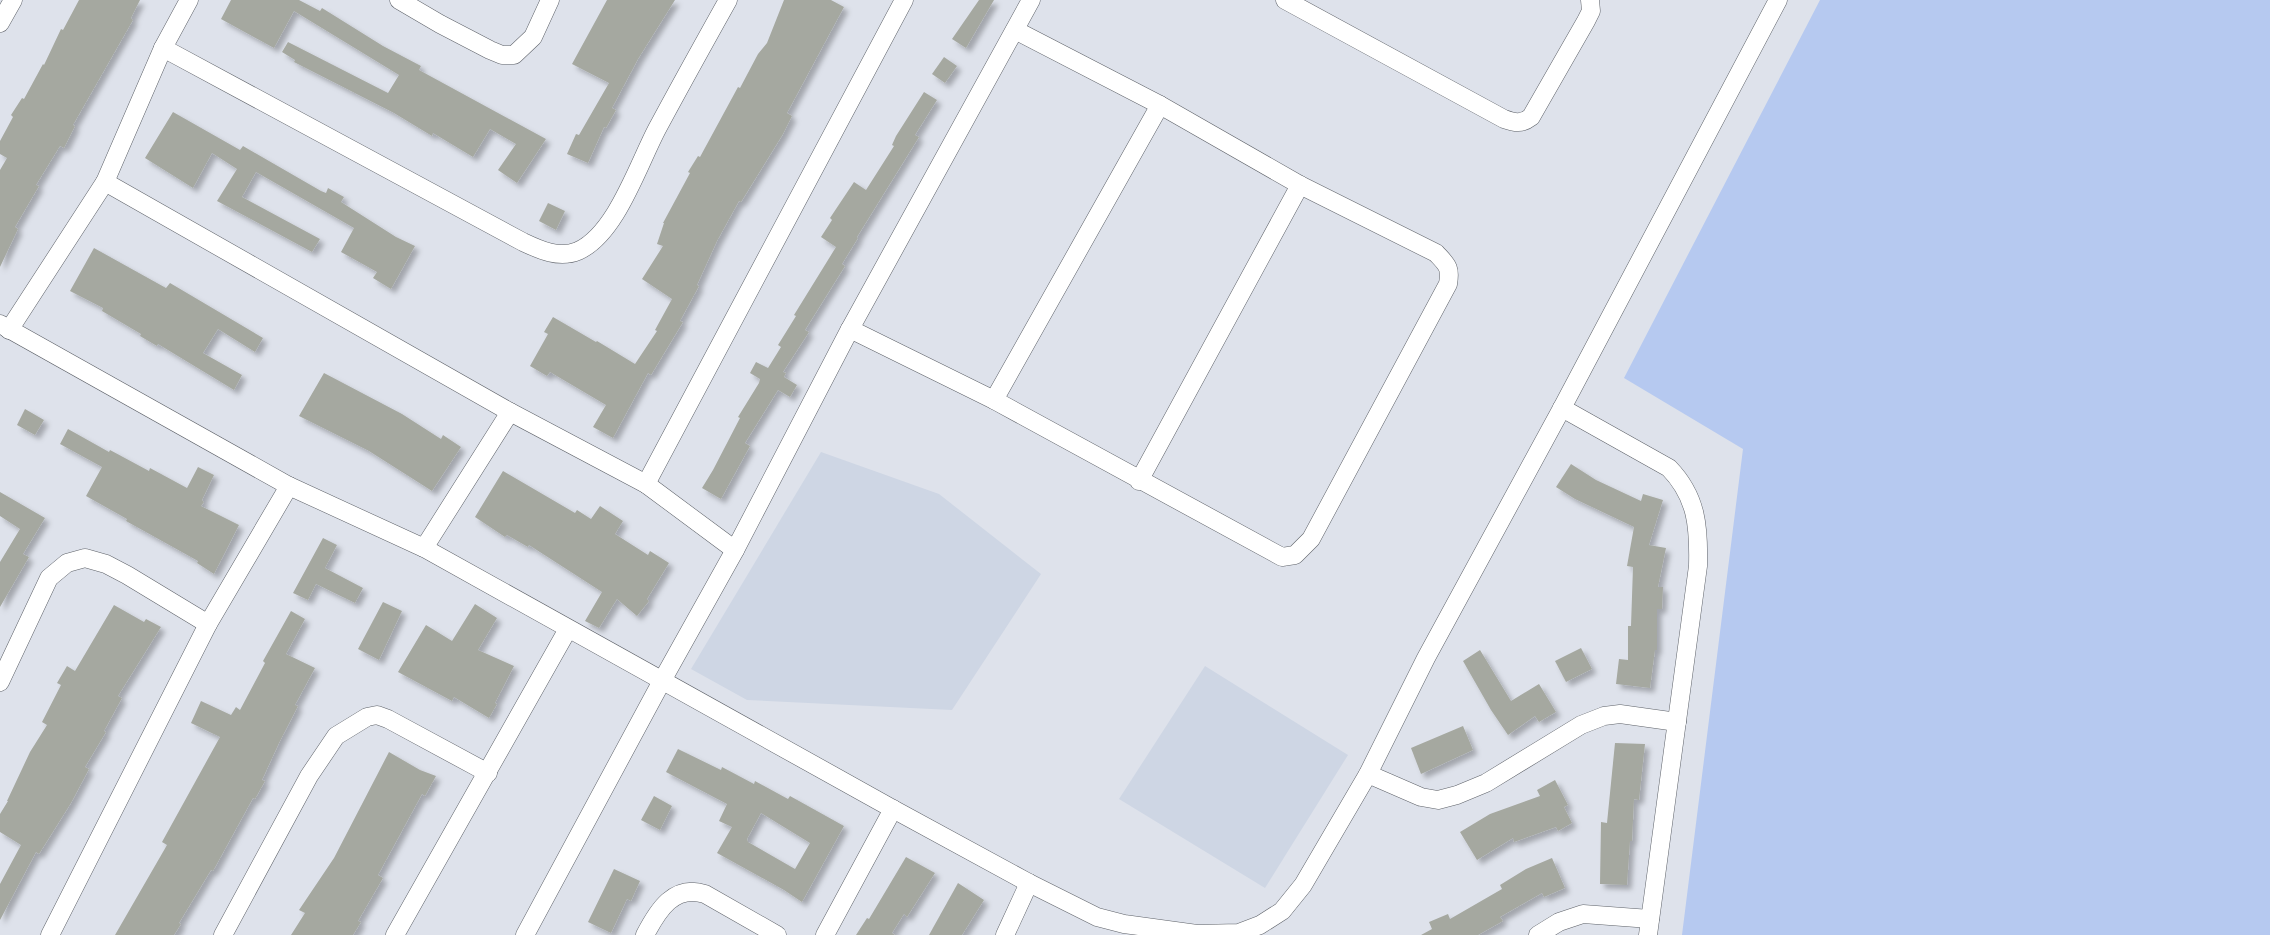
<svg xmlns="http://www.w3.org/2000/svg" width="2270" height="935" viewBox="0 0 2270 935" font-family="'PT Sans Narrow',sans-serif">
<style>
.built{fill:#ced6e4}
.green{fill:#b6c9f0}
.building{fill:#a5a8a0;fill-rule:evenodd;filter:url(#shadow)}
.lines{fill:none;stroke-linecap:round;stroke-linejoin:round}
.minor-casing{stroke:#5e6269;stroke-width:19}
.minor{stroke:#fff;stroke-width:18}
</style>
<defs>
<filter id="shadow"><feDropShadow dx="4.5" dy="4.5" stdDeviation="2.5" flood-color="#0004"/></filter>
</defs>
<rect width="100%" height="100%" fill="#dee2eb"/>
<g class="built">
<path d="M821 452 939 494 1041 574 952 710 747 700 691 669Z"/>
<path d="M1205 666 1348 755 1265 888 1119 799Z"/>
</g>
<path class="green" d="M1820 0H2270V935H1682L1743 449 1624 378Z"/>
<g class="building">
<path d="M79 0H140L131 18 133 20 73 125 75 126 64 148 60 146 36 185 39 186 15 227 18 229 0 267V170L7 158 0 154V141L13 117 11 115 22 98 24 99 43 64 44 65 61 29 63 30Z"/>
<path d="M231 0H299L320 11 322 8 383 46 421 66 419 70 546 139 517 183 498 170 516 144 490 129 473 157 433 133 432 136 394 113 294 62 295 60 282 52 288 42 388 93 399 75 294 11 274 48 221 19Z"/>
<path d="M607 0H675L638 59 612 108 616 110 606 128 604 127 588 163 567 154 576 134 579 135 609 83 572 64Z"/>
<path d="M784 0H831L844 7 787 113 792 116 783 134 741 202 739 201 717 241 697 285 699 286 680 321 683 322 651 375 648 373 613 438 593 427 606 405 550 372 547 376 530 366 548 334 544 332 553 317 596 342 597 341 635 364 657 331 655 330 672 299 642 279 663 246 657 244 664 223H663L690 173 688 172 698 156 700 157 738 87 740 88 758 54 767 43Z"/>
<path d="M979 0H994L966 48 952 39Z"/>
<path d="M944 57 957 66 945 83 932 74Z"/>
<path d="M924 92 937 100 915 135 919 137 857 237 858 238 842 264 845 266 805 330 809 332 783 372 786 373 784 377 797 385 790 397 778 390 745 443 750 446 721 499 702 488 713 470 740 418 738 417 759 383 760 379 750 373 756 362 768 368 781 347 778 345 796 316 794 315 836 247 821 237 832 220 830 218 854 182 866 190 894 146 892 145 896 136Z"/>
<path d="M173 112 240 150 243 146 321 191 326 193 328 188 344 197 341 202 396 237 415 246 391 289 373 278 377 272 341 252 354 228 256 172 242 197 320 239 312 252 217 201 237 169 212 153 193 188 145 158Z"/>
<path d="M548 203 565 211 556 230 539 221Z"/>
<path d="M94 248 166 288 170 283 263 338 255 352 218 329 203 353 242 375 234 390 158 344 157 346 140 336 141 334 102 311 103 308 70 291Z"/>
<path d="M324 373 402 414 441 439 443 435 461 447 432 491 369 451 299 416Z"/>
<path d="M25 409 44 420 35 435 17 425Z"/>
<path d="M68 429 109 452 110 450 149 471 150 468 187 488 198 467 214 475 202 500 204 502 201 506 239 525 214 574 197 563 198 561 126 521 127 519 86 496 102 467 60 444Z"/>
<path d="M1571 464 1596 480 1641 501 1643 494 1663 500 1649 545 1666 548 1658 587H1663L1662 609H1657V650H1655L1650 688 1616 684 1619 659 1628 660V626H1631L1633 567 1627 566 1634 527 1575 499 1556 487Z"/>
<path d="M503 471 575 513 577 510 591 519 600 506 623 521 615 534 648 555 650 551 669 563 647 599 649 601 637 616 617 599 599 628 585 621 602 592 529 545 528 547 507 535 505 537 475 517Z"/>
<path d="M0 492 45 518 23 554 29 557 0 607V562L20 529 0 516Z"/>
<path d="M323 538 337 545 325 568 363 588 355 603 316 584 308 600 293 593Z"/>
<path d="M383 602 402 611 379 660 358 649Z"/>
<path d="M475 604 497 618 478 650 514 666 495 703 497 704 489 718 454 697 452 701 398 672 426 625 452 641Z"/>
<path d="M114 605 144 622 146 619 161 627 118 696 122 698 104 731 106 732 85 767 89 769 71 803 39 854 36 852 0 920V884L21 845 0 832V814L8 801H7L30 752 47 725 42 722 61 685 57 683 67 666 75 671Z"/>
<path d="M291 611 305 619 286 654 315 668 295 705 298 706 279 743 262 780 265 781 255 799 253 798 213 871 211 870 179 923 181 924 174 935H115L167 845 162 842 220 737 191 723 201 701 231 715 236 707 240 710 265 663 263 661Z"/>
<path d="M1581 648 1592 669 1566 682 1555 661Z"/>
<path d="M1480 650 1511 701 1539 684 1556 712 1539 722 1535 716 1508 735 1491 710 1463 661Z"/>
<path d="M1463 726 1473 750 1421 774 1411 748Z"/>
<path d="M1615 743 1645 744 1639 800 1634 799 1632 841H1630L1627 885 1600 884 1601 822 1607 823Z"/>
<path d="M678 749 721 770 722 767 754 784 755 781 788 799 790 796 844 826 802 902 784 890 717 853 732 827 719 821 727 804 666 772ZM761 813 810 843 795 869 748 842 747 839Z"/>
<path d="M389 752 420 770 436 776 425 796 422 794 378 875 383 878 358 921 361 922 353 935H291L305 913 299 910 334 858Z"/>
<path d="M1555 780 1568 805 1564 807 1572 823 1558 831 1556 827 1514 842 1513 838 1477 860 1460 832 1490 814 1540 796 1537 790Z"/>
<path d="M654 796 672 806 660 830 641 820Z"/>
<path d="M906 857 935 873 907 917 904 914 892 933 895 935H856L867 918 869 919Z"/>
<path d="M1552 858 1565 888 1544 897 1542 893 1500 917 1503 921 1478 935H1421L1432 929 1429 922 1448 914 1450 919 1502 889 1500 885 1526 869Z"/>
<path d="M614 869 640 881 631 901 627 899 611 933 588 922Z"/>
<path d="M958 883 984 900 962 935H929Z"/>
</g>
<g class="lines">
<g class="minor-casing">
<g id="minor">
<path d="M399 0 440 24 490 50 502 55H514L533 37 550 0"/>
<path d="M1285 0 1504 119C1515 123 1522 124 1531 117L1586 21 1591 11 1590 0"/>
<path d="M0 23 13 0"/>
<path d="M163 48 523 242C540 250 559 259 578 251 616 234 638 165 657 129 680 86 704 43 728 0"/>
<path d="M105 182 510 412 646 484 735 550"/>
<path d="M0 324 289 486 424 548 893 809 1029 883 1097 917 1124 924 1197 934 1239 933 1260 925 1282 911 1303 885 1368 774 1426 658 1562 408 1778 0"/>
<path d="M850 329 994 400 1282 557 1295 555 1311 539 1448 284C1451 267 1447 265 1436 253L1300 185 1160 105 1015 30"/>
<path d="M9 330 105 182 163 48 189 0"/>
<path d="M994 400 1160 105"/>
<path d="M1562 408 1669 468C1697 497 1699 527 1698 566L1648 935"/>
<path d="M1139 481 1300 185"/>
<path d="M646 484 904 0"/>
<path d="M424 548 510 412"/>
<path d="M0 682 49 578 67 563 85 558 106 564 127 575 208 624"/>
<path d="M1368 774 1421 797 1438 800 1457 795 1486 783 1581 725 1604 716 1620 714 1677 722"/>
<path d="M50 935 208 624 289 486"/>
<path d="M223 935 309 776 336 736 367 717 377 715 388 719 488 773"/>
<path d="M395 935 568 629"/>
<path d="M525 935 663 679 735 550 850 329 1031 0"/>
<path d="M645 935C658 910 674 884 705 894L777 935"/>
<path d="M825 935 893 809"/>
<path d="M1005 935 1029 883"/>
<path d="M1538 935 1559 922 1583 914 1650 919"/>
</g>
</g>
<use href="#minor" class="minor"/>
</g>
</svg>
